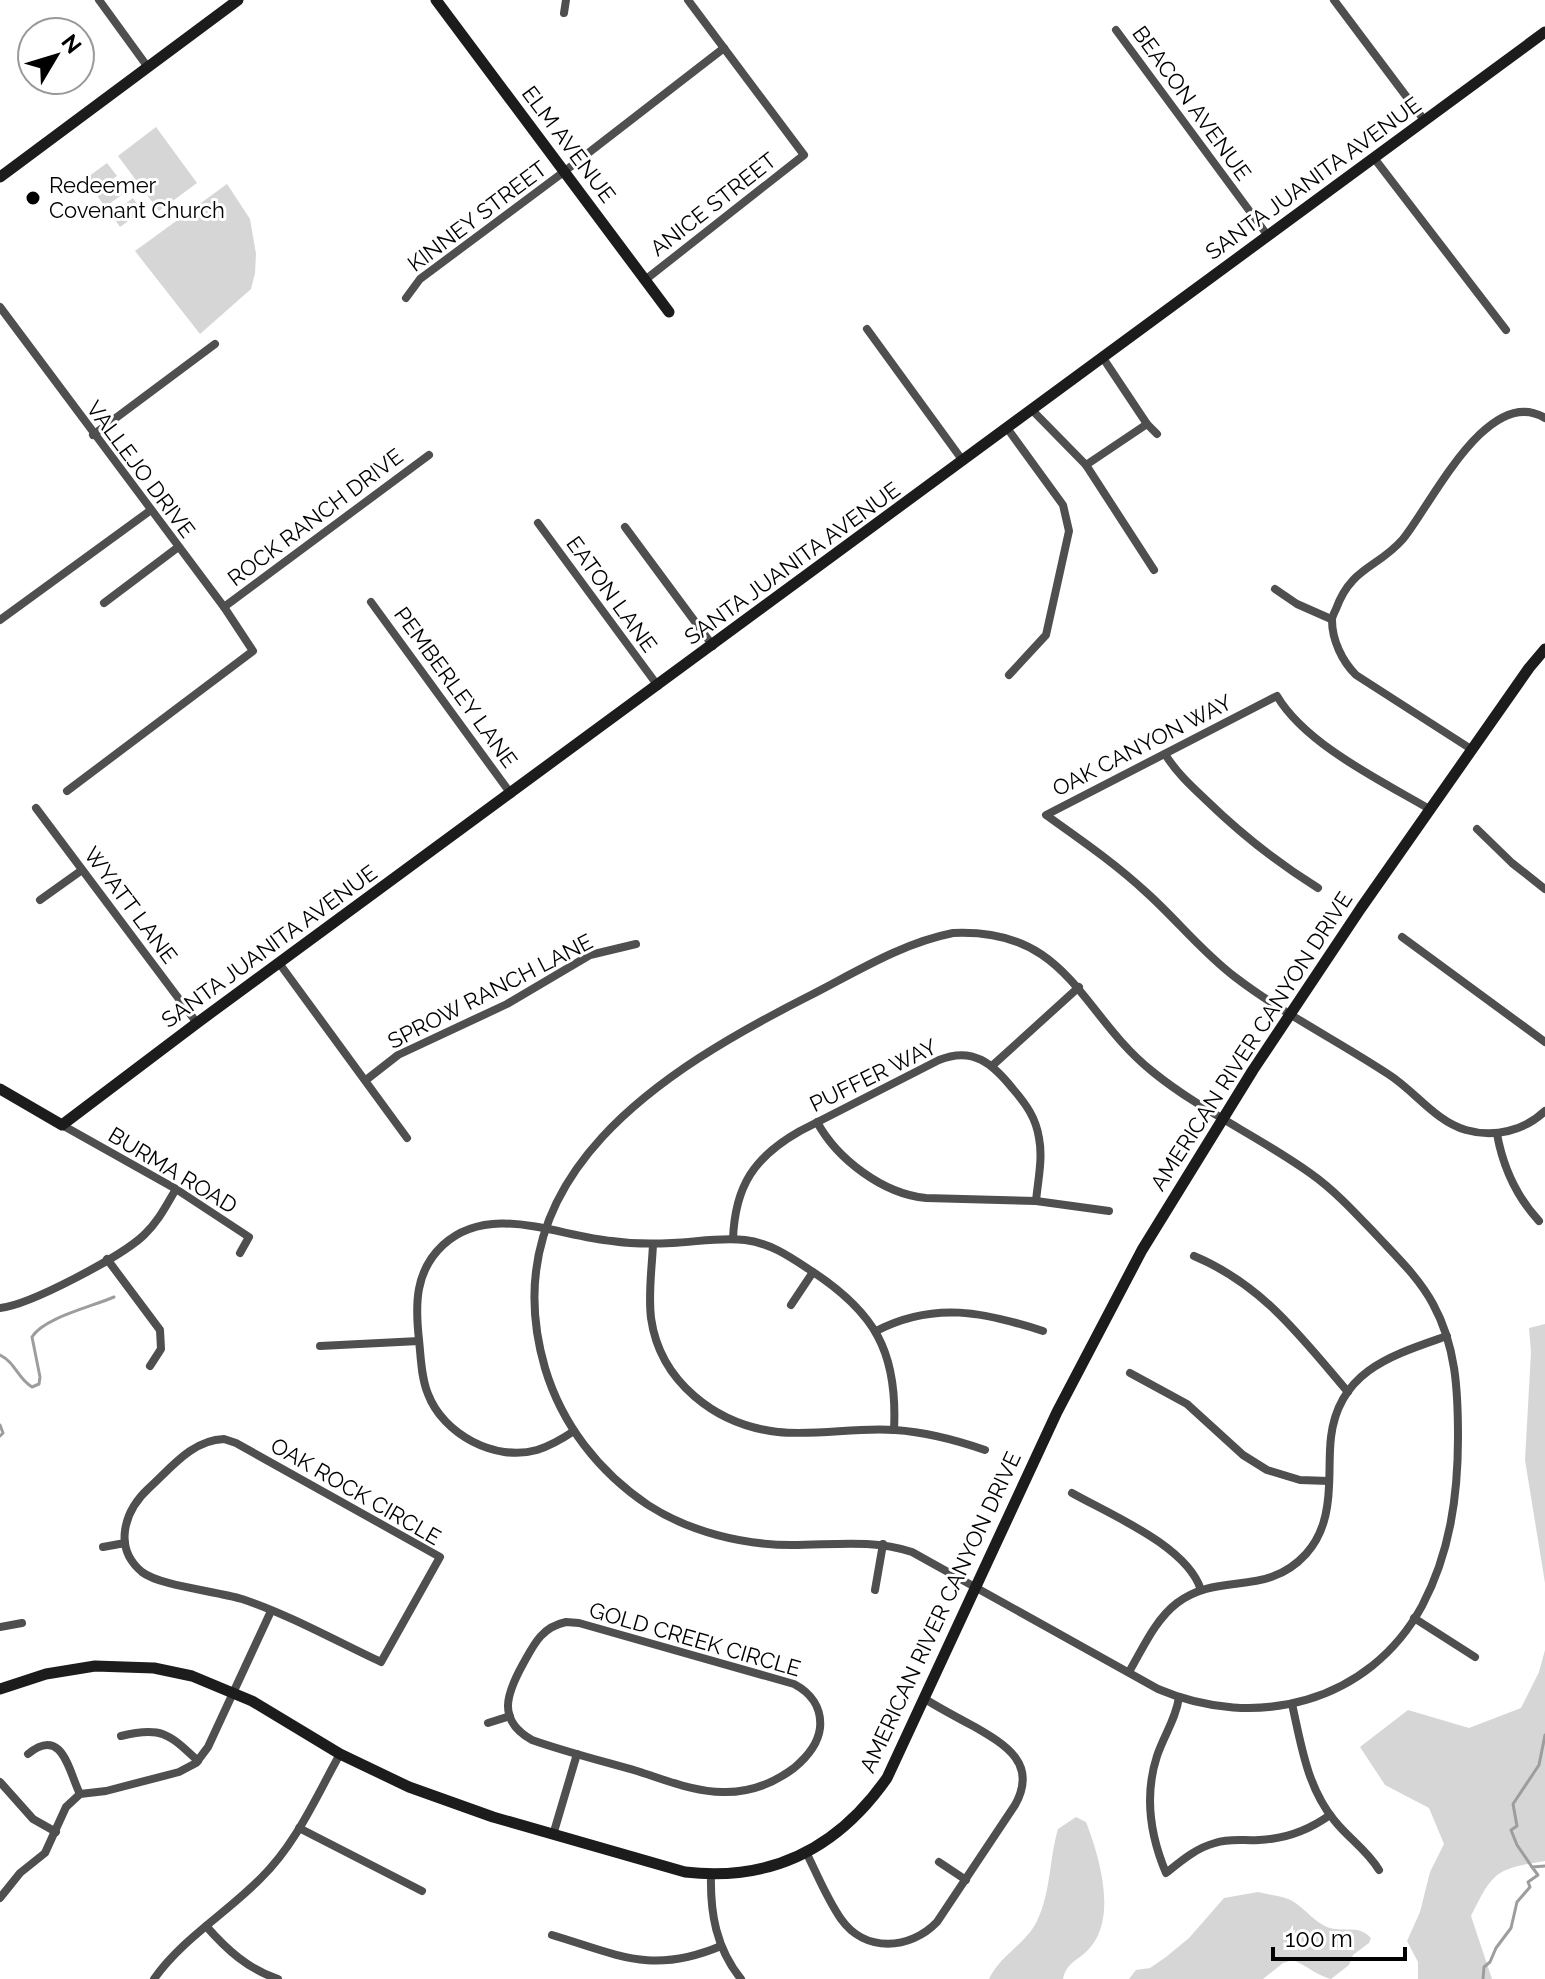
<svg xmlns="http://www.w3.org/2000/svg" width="1545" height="1979" viewBox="0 0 1545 1979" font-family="Raleway,sans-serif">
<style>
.green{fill:#d6d6d6}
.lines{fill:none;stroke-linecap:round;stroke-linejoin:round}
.stream{stroke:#9d9d9d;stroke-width:3}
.street{stroke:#4f4f4f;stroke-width:8}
.secondary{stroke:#1c1c1c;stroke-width:11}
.poi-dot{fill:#000;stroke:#fff;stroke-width:3}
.labels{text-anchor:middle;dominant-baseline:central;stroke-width:6;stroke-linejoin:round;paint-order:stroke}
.street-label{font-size:22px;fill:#000;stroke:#fff}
.poi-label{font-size:22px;fill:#000;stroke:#fff;text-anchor:start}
</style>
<rect width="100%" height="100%" fill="#fff"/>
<g class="green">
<path d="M156 127 197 183 159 211 118 156Z"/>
<path d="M107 163 117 176 94 192 85 179Z"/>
<path d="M118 178 127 191 105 207 96 194Z"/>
<path d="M227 184 250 219 256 254 255 273 251 289 200 334 135 251Z"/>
<path d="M133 198 142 211 120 227 111 214Z"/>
<path d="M1545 1324V1583L1525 1460 1531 1352 1529 1328Z"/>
<path d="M1545 1650V1861C1495 1869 1493 1872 1471 1916L1492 1979H1418V1962L1407 1941 1420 1912 1430 1872 1444 1844 1429 1808 1385 1785 1360 1747 1408 1710 1469 1728 1521 1708 1539 1672Z"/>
<path d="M1076 1817 1086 1822C1100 1858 1119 1922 1086 1952 1076 1961 1066 1964 1063 1979H989C1000 1955 1026 1944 1037 1921 1051 1892 1049 1860 1058 1829Z"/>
<path d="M1258 1892C1269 1895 1285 1896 1294 1902 1308 1911 1319 1928 1336 1929 1351 1931 1359 1926 1371 1938L1369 1943 1353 1955 1349 1965 1331 1979C1318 1976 1307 1966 1293 1960L1283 1963 1263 1979H1129L1136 1970 1150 1968 1166 1957 1189 1938 1224 1898Z"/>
</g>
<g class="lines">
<g class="stream">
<path d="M0 1355C15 1362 18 1379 32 1387L39 1384 40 1377 32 1337C43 1318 91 1307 114 1297"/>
<path d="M0 1425 3 1433 0 1436"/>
<path d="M1532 1867 1517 1845 1511 1830 1517 1826 1513 1804 1539 1765 1545 1735"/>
<path d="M1483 1979 1484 1967 1490 1962 1496 1948 1511 1928 1517 1902 1530 1887 1528 1882 1538 1875 1532 1867 1545 1866"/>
</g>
<g class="street">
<path d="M99 0 147 66"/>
<path d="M1334 0 1424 120"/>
<path d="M564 13 566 0"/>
<path d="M1116 30 1268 236"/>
<path d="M1374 158 1506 330"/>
<path d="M645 280 804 155 688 0"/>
<path d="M406 298 420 279 565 171 724 48"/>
<path d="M0 307 224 607 253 651 67 791"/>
<path d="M867 329 963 461"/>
<path d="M1103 358 1147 424 1157 434"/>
<path d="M1032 410 1086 465 1154 570"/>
<path d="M1007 428 1063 505 1069 531 1046 635 1009 675"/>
<path d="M93 435 215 344"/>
<path d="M1086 465 1147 424"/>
<path d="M538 523 658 686"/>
<path d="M625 527 713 646"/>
<path d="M1275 589 1297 604 1331 619"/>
<path d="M371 602 511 794"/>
<path d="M104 603 177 548"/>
<path d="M224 607 429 455"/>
<path d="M0 620 151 510"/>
<path d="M1471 749 1356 675C1342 661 1332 640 1332 620 1332 618 1335 611 1336 609 1351 567 1378 568 1403 539 1431 505 1488 383 1545 418"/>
<path d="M1165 754C1176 772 1190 785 1206 800 1241 834 1276 862 1318 888"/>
<path d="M36 808 197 1023"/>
<path d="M1431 810C1382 781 1306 745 1277 696L1046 815C1081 840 1116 864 1147 893 1177 920 1202 952 1235 977 1282 1013 1338 1041 1388 1074 1415 1091 1435 1121 1466 1130 1494 1138 1524 1131 1545 1111"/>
<path d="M1477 829 1512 863 1545 889"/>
<path d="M40 900 82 870"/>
<path d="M953 933C1070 928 1079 1013 1153 1072 1201 1111 1260 1137 1310 1173 1337 1192 1359 1217 1382 1241 1401 1261 1420 1280 1433 1304 1456 1346 1458 1390 1458 1437 1458 1496 1450 1553 1422 1606 1369 1703 1256 1731 1158 1689L912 1552C871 1539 834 1545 792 1545 743 1545 690 1532 648 1505 599 1472 562 1425 545 1368 489 1176 665 1069 809 996 856 972 902 943 953 933Z"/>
<path d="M1402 937 1545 1042"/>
<path d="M279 963 407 1138"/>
<path d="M993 1065 1079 987"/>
<path d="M366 1080 398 1055 507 1004 590 955 636 944"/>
<path d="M817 1122C837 1159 883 1194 926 1198L1036 1201 1109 1211"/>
<path d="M62 1125 176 1189 249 1237 240 1253"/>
<path d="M1497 1134C1503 1167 1515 1195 1539 1221"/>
<path d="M733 1239C735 1186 754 1157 800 1131L939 1060C973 1046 993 1064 1013 1089 1026 1104 1036 1118 1039 1138 1043 1158 1038 1180 1036 1201"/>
<path d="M653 1244C652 1268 648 1293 651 1318 660 1382 716 1425 778 1432 817 1436 856 1427 895 1430 926 1432 956 1440 985 1450"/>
<path d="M1194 1256C1263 1285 1301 1337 1348 1392"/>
<path d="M107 1259 160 1330 161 1349 150 1366"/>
<path d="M791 1305 813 1272"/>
<path d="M0 1308C30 1305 122 1256 144 1235 158 1222 166 1206 176 1189"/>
<path d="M876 1331C934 1301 984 1312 1043 1331"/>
<path d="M320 1346 419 1341"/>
<path d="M1130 1373 1187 1404 1243 1455 1267 1470 1300 1480 1329 1481"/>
<path d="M574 1431C562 1439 550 1446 537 1450 495 1462 443 1434 428 1394 421 1377 421 1358 419 1340 415 1304 415 1271 443 1245 490 1202 557 1236 612 1241 632 1244 652 1244 672 1243 696 1242 721 1237 745 1240 770 1243 789 1256 810 1270 875 1312 898 1352 894 1430"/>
<path d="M224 1439 236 1443 440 1557 381 1662C336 1641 290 1615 242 1599 216 1591 160 1586 142 1572 112 1547 125 1510 149 1488 171 1468 192 1440 224 1439Z"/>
<path d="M1072 1493C1111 1515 1187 1546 1201 1590"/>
<path d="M103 1547 125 1543"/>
<path d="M875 1590 883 1544"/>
<path d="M1414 1618 1475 1657"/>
<path d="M566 1622 579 1623 794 1684C811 1693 822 1708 820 1728 818 1745 806 1758 794 1768 774 1783 751 1792 726 1792 696 1793 666 1780 637 1771 602 1761 566 1752 532 1740 496 1720 507 1693 523 1664 534 1644 542 1627 566 1622Z"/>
<path d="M0 1627 22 1623"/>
<path d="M1129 1672C1143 1648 1155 1620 1177 1603 1219 1571 1266 1598 1306 1554 1323 1535 1328 1512 1329 1486 1330 1470 1329 1454 1331 1437 1339 1370 1393 1355 1447 1336"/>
<path d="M1179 1697C1176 1719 1164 1735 1157 1756 1144 1796 1150 1835 1166 1873 1181 1861 1196 1848 1215 1843 1230 1838 1244 1841 1259 1840 1285 1839 1309 1830 1330 1815"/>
<path d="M1292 1704C1301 1744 1307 1787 1334 1820 1348 1838 1367 1850 1379 1870"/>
<path d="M488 1723 510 1716"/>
<path d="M121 1736C162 1726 169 1734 198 1761"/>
<path d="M28 1754C63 1725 69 1773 80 1794"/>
<path d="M0 1782 33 1819 56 1832"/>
<path d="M299 1828 422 1891"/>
<path d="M553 1835 577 1754"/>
<path d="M806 1852C817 1874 827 1899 841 1919 865 1953 910 1950 937 1922L1015 1805C1038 1764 1006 1745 975 1727 958 1718 941 1709 925 1699"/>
<path d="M939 1862 966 1880"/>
<path d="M711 1874C710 1913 716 1948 741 1979"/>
<path d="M0 1898 20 1873 45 1853 66 1807 80 1794 106 1791 179 1772 196 1763 208 1747 271 1611"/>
<path d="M206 1926C227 1950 248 1969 278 1979"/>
<path d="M552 1935C619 1955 652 1975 721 1946"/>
<path d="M154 1979C182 1939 227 1913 261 1878 296 1844 316 1797 340 1754"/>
</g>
<g class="secondary">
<path d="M436 0 669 312"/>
<path d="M0 177 238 0"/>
<path d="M0 1089 62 1125 197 1023 1545 32"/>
<path d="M0 1689 46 1674 95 1666 154 1668 192 1676 252 1701 340 1754 409 1787 493 1817 685 1872C771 1882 838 1848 887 1778L1057 1412 1142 1250 1253 1070 1361 908 1529 668 1545 649"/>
</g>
</g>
<circle class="poi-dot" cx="33" cy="198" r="8"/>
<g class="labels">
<g class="street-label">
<text transform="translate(1192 103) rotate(54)">BEACON AVENUE</text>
<text transform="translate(569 144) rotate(53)">ELM AVENUE</text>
<text transform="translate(1313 178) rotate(-36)">SANTA JUANITA AVENUE</text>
<text transform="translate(713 204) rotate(-38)">ANICE STREET</text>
<text transform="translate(477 216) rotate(-37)">KINNEY STREET</text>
<text transform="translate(141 469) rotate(53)">VALLEJO DRIVE</text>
<text transform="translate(315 517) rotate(-37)">ROCK RANCH DRIVE</text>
<text transform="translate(792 563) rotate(-36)">SANTA JUANITA AVENUE</text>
<text transform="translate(612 594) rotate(54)">EATON LANE</text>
<text transform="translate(456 687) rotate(54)">PEMBERLEY LANE</text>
<text transform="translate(1142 745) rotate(-27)">OAK CANYON WAY</text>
<text transform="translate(131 905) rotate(53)">WYATT LANE</text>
<text transform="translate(269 946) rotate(-36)">SANTA JUANITA AVENUE</text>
<text transform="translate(490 991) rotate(-27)">SPROW RANCH LANE</text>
<text transform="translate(1251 1041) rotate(-57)">AMERICAN RIVER CANYON DRIVE</text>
<text transform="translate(873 1075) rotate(-26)">PUFFER WAY</text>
<text transform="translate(173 1170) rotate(31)">BURMA ROAD</text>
<text transform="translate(356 1491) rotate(30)">OAK ROCK CIRCLE</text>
<text transform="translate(940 1612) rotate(-65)">AMERICAN RIVER CANYON DRIVE</text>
<text transform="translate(695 1639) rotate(16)">GOLD CREEK CIRCLE</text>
</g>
<g class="poi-label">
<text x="49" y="185">Redeemer<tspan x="49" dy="25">Covenant Church</tspan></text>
</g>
</g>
<g transform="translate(56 56) rotate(52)"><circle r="38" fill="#ffffff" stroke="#999999" stroke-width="2"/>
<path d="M0-6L14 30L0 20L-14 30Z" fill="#000000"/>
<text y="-12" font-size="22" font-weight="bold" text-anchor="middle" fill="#000000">N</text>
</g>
<path d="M1273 1947v12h132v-12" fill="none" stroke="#000000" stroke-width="4"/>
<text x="1285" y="1947" font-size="24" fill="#000000" stroke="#ffffff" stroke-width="6" paint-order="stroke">100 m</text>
</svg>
